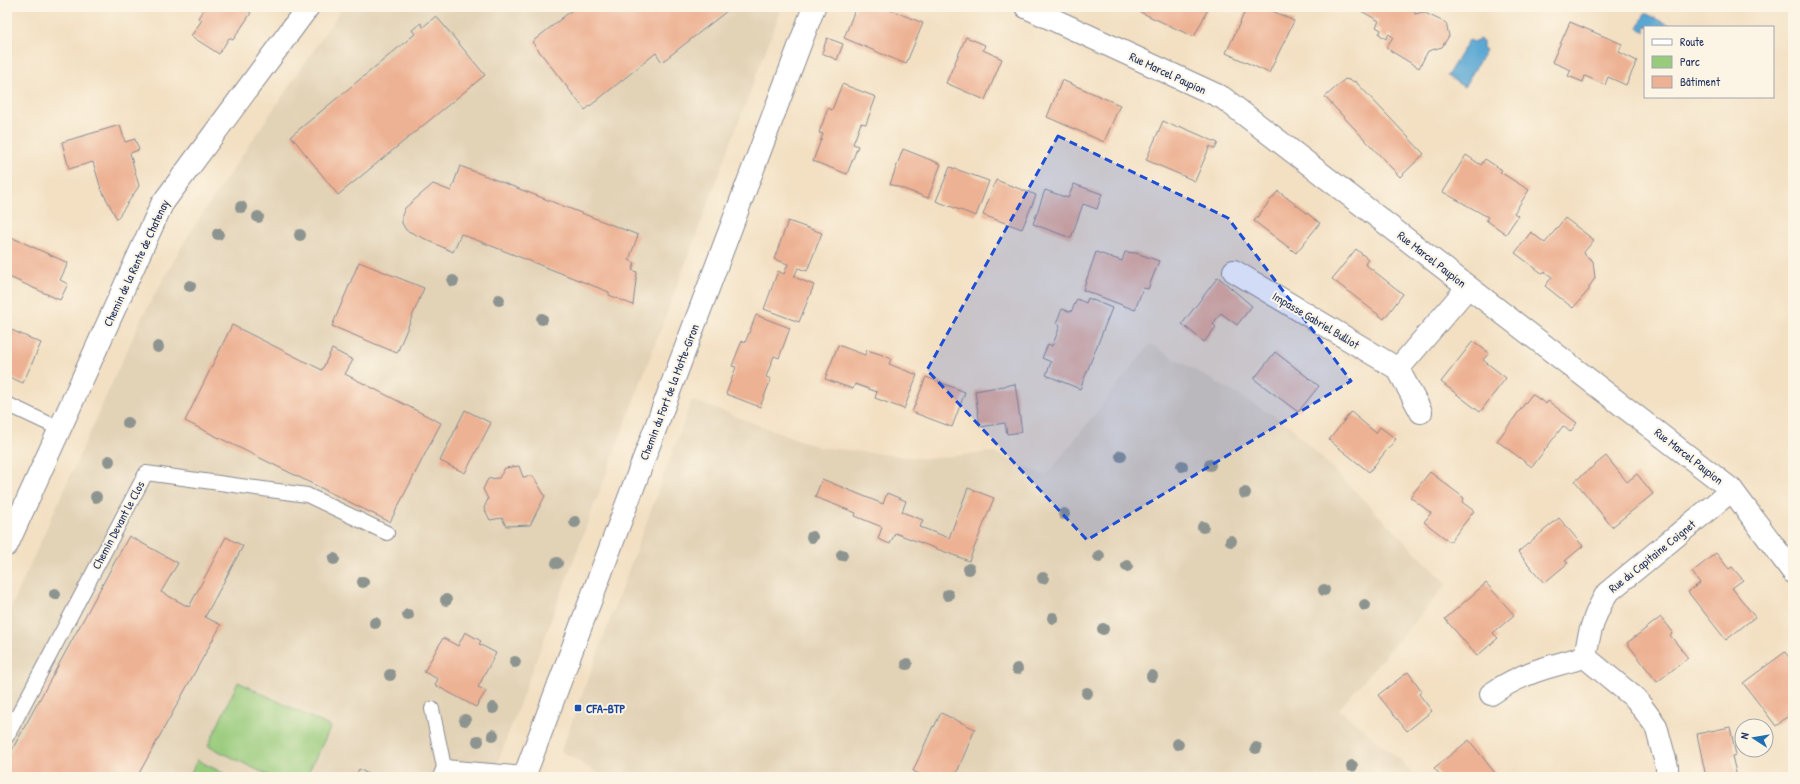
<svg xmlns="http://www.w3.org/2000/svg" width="1800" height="784" viewBox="0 0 1800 784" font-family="'Patrick Hand',sans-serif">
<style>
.built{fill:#e2d2b6}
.green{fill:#98cb7c;stroke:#5a7d6d}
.water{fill:#5aa7d3;stroke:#3a6b98}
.building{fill:#edb193}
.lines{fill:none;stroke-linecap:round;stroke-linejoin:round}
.lane-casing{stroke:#878890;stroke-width:16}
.street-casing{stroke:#878890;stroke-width:24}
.lane{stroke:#fff;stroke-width:14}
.street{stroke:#fff;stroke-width:22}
.tree{fill:#8d9490}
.marked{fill:#1d4ed8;fill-opacity:0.2;stroke:#1d4ed8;stroke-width:3;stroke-dasharray:8 5;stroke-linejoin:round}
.transit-dot{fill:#1a4fb4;stroke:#fcf5e5;stroke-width:1.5}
.labels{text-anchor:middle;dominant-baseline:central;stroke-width:4;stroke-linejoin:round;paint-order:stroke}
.street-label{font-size:12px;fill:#1b2f5e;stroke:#fcf5e5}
.transit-label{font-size:12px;font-weight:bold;fill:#164399;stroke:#fcf5e5;text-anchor:start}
</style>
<rect width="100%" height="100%" fill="#fcf5e5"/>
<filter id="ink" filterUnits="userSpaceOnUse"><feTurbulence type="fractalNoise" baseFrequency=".025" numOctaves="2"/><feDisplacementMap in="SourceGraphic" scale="8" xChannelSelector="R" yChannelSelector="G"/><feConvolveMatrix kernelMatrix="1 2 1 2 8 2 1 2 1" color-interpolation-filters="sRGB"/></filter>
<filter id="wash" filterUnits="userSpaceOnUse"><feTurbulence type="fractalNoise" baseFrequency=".012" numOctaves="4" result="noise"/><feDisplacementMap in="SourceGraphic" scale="16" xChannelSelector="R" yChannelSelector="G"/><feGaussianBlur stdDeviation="0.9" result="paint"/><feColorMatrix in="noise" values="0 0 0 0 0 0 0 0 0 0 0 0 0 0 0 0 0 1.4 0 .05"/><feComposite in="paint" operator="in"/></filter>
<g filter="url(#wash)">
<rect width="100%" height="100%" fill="#f3e0c3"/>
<g class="built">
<path d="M343 7H782L492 777H7V616L142 317 190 232Z"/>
<path d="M1150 344 1288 424 1447 584 1339 709 1404 763 1414 777H605L561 751 692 400 818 447 926 459 992 452 1046 476Z"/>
</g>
<g class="green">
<path d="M238 682 331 727 306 777H272L208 746Z"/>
<path d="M197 760 231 777H189Z"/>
</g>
<g class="water">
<path d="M1645 13 1674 27H1645V32L1638 28Z"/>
<path d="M1479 39 1483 41V48L1486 50 1464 87 1447 76 1469 40 1474 42Z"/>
</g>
<g id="blocks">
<g class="building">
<path d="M206 7H251L248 11 251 13 233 40 229 38 219 54 191 36 202 20 198 18Z"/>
<path d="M576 7H732L662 62 656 53 585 110 532 42Z"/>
<path d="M856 7H883L923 23 906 64 844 38Z"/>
<path d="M1140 7H1209L1194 37 1138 11Z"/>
<path d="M1247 7H1264L1294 21 1269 73 1226 53Z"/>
<path d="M1354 7H1413L1415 14 1423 12 1446 23 1449 36 1442 47 1428 51 1419 68 1386 48 1393 37 1389 34 1386 39 1379 34 1381 30 1376 27 1379 21Z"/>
<path d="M436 16 485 75 338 195 291 136 415 34 412 30 421 23 423 27Z"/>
<path d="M1570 22 1622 44 1619 52 1637 61 1626 85 1608 77 1605 85 1585 76 1583 82 1568 76 1571 70 1552 62Z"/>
<path d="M966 37 985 45 983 50 1002 59 985 100 946 83Z"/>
<path d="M827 38 843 44 837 60 822 53Z"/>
<path d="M1345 79 1356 82 1424 154 1400 177 1325 97Z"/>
<path d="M1062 80 1120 105 1104 142 1047 117Z"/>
<path d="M842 84 876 97 866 124 861 123 853 144 858 146 847 174 813 161 823 134 819 133 828 108 832 110Z"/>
<path d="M1163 121 1178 128 1179 126 1218 143 1215 149 1210 146 1195 181 1146 160Z"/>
<path d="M120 125 125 142 135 139 139 150 130 153 139 186 117 219 101 189 93 162 69 169 62 142Z"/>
<path d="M903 149 941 164 928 198 890 184Z"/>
<path d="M1466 155 1481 165 1485 159 1502 170 1500 172 1529 190 1514 213 1518 216 1506 234 1486 220 1488 217 1443 192Z"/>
<path d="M460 166 638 235 629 260 635 263 632 270 637 272 633 305 609 295V292L461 234 453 252 406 230 402 223V215L405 208 433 184 451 191Z"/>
<path d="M950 167 989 181 976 216 936 201Z"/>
<path d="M996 180 1036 195 1022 229 983 215Z"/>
<path d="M1074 184 1102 194 1097 209 1083 204 1071 238 1033 224 1045 190 1068 198Z"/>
<path d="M1278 191 1320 223 1296 253 1254 221Z"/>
<path d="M1565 218 1594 240 1584 252 1585 255 1593 261 1595 278 1589 287V290L1573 308 1545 286 1552 277 1545 272 1543 274 1515 253 1531 232 1545 243Z"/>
<path d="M788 221 822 233 807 271 798 268 794 277 814 285 799 322 764 309 778 271 784 274 788 264 774 259Z"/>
<path d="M13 238 68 263 60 280 68 284 60 300 7 276V251Z"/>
<path d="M1356 249 1368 259 1365 264 1403 294 1384 319 1332 279Z"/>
<path d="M1096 252 1122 261 1125 252 1136 253 1159 261 1148 289 1143 288 1135 310 1083 290Z"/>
<path d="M359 262 424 288 397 353 332 326Z"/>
<path d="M1218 277 1252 306 1237 325 1221 313 1213 324 1216 327 1204 342 1182 324Z"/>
<path d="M1088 298 1112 308 1080 389 1046 375 1051 362 1042 358 1048 344 1052 346 1057 334 1060 325 1056 323 1062 309 1071 312 1077 299 1086 303Z"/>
<path d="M756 315 790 328 779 358 774 356 766 377 771 379 760 407 726 394 736 367 732 366 737 353 742 341 745 343Z"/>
<path d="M232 325 322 370 332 349 353 360 345 374 441 423 390 522 185 421Z"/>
<path d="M7 328 41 343 23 383 7 376Z"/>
<path d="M1473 341 1489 353 1483 360 1506 378 1480 412 1441 382Z"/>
<path d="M838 345 865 355 867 350 880 354 891 359 889 364 917 375 904 409 875 398 877 392 855 384 853 389 825 379Z"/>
<path d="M1275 352 1319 386 1298 412 1254 379Z"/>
<path d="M926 377 965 392 952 427 912 412Z"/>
<path d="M1015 384 1022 432 1007 434 1005 423 980 427 975 391Z"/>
<path d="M1532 394 1546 404 1548 401 1577 423 1570 432 1563 426 1532 467 1497 441Z"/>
<path d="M465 410 491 423 465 473 440 461Z"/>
<path d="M1351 412 1376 433 1380 427 1396 439 1369 472 1329 440Z"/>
<path d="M1606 456 1627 482 1637 474 1653 494 1612 527 1575 481Z"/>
<path d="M519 466 523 477 533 476 545 496 530 525 506 526 502 518 490 520 484 508 488 499 483 489 488 479 499 478 505 468Z"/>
<path d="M1430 472 1464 498 1462 502 1474 511 1450 542 1424 522 1431 513 1410 497Z"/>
<path d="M822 479 883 504 887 493 906 501 902 512 923 520 920 527 949 538 968 488 994 498 969 561 895 533 890 544 878 539 882 527 855 516 856 513 815 497Z"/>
<path d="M1559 518 1583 546 1565 561 1568 563 1544 583 1518 552Z"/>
<path d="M129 536 178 563 161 592 189 607 226 537 243 546 205 617 221 625 137 777H7V759Z"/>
<path d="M1716 553 1729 569 1732 567 1743 580 1732 588 1755 617 1726 640 1688 592 1700 583 1692 572Z"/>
<path d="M1486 583 1514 615 1493 633 1498 638 1477 656 1445 619Z"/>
<path d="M1661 617 1673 632 1670 635 1688 658 1657 682 1627 643Z"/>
<path d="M465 632 481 641 479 644 496 653 478 687 486 691 476 707 435 685 438 679 424 672 443 638 458 646Z"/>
<path d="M1785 652 1793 663V676L1788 680 1793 687V712L1776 726 1743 683Z"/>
<path d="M1408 672 1422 691 1419 694 1432 711 1407 731 1378 695Z"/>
<path d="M941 713 975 729 955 777H925L913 771 933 726 934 727Z"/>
<path d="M1730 727 1736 755 1732 756 1737 777H1706L1697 734Z"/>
<path d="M1469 740 1495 773 1498 777H1442L1434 768Z"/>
<path d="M359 769 374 777H355Z"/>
</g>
</g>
</g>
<g filter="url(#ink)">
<use href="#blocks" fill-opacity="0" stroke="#878890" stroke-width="1"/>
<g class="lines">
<g class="lane-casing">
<g id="lane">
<path d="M7 404 60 429"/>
<path d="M432 709 444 767"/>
<path d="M7 736 146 473 307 495 387 533"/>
<path d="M440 777 444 767 525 774"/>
</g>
</g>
<g class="street-casing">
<g id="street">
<path d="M1026 7 1223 98 1732 490 1793 572"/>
<path d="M1234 271 1398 369 1468 287"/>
<path d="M1398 369 1421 412"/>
<path d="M7 545 162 204 308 7"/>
<path d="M1585 657C1589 633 1594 614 1607 593L1732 490"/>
<path d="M1585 657 1636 699 1656 726 1667 767V777"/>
<path d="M1491 694C1521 673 1550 666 1585 657"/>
<path d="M524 777 814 7"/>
</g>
</g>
<use href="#lane" class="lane"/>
<use href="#street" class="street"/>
</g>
<g class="tree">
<circle cx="241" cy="207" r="6"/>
<circle cx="258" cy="217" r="6"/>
<circle cx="218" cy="234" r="6"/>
<circle cx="300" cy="235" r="6"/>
<circle cx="453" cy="281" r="6"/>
<circle cx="190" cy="286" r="6"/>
<circle cx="499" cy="300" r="6"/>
<circle cx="542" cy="319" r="6"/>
<circle cx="158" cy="347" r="6"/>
<circle cx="128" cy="423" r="6"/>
<circle cx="1121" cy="456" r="6"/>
<circle cx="109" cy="461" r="6"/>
<circle cx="1210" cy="465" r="6"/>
<circle cx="1182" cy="466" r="6"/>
<circle cx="1245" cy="493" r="6"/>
<circle cx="96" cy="497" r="6"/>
<circle cx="1064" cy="514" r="6"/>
<circle cx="575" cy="522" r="6"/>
<circle cx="1203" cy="527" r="6"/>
<circle cx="812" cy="537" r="6"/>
<circle cx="1231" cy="541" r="6"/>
<circle cx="842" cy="555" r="6"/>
<circle cx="1099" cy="556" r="6"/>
<circle cx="334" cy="559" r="6"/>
<circle cx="557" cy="563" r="6"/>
<circle cx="1127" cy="566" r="6"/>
<circle cx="969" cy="569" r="6"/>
<circle cx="1043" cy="578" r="6"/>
<circle cx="363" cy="582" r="6"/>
<circle cx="1324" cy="590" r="6"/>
<circle cx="55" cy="594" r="6"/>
<circle cx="948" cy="595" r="6"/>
<circle cx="446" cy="600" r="6"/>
<circle cx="1365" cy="605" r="6"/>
<circle cx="408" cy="615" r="6"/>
<circle cx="1053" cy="618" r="6"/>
<circle cx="375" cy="623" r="6"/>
<circle cx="1103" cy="629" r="6"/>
<circle cx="515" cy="662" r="6"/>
<circle cx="907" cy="664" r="6"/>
<circle cx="1017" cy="669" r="6"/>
<circle cx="390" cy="675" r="6"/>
<circle cx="1152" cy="676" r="6"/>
<circle cx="1087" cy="693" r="6"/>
<circle cx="493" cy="708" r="6"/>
<circle cx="465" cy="720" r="6"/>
<circle cx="493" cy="735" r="6"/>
<circle cx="478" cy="741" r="6"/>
<circle cx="1178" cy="744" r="6"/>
<circle cx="1256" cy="748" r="6"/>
<circle cx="1352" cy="766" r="6"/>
</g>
</g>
<path class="marked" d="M1058 136 1228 218 1351 381 1087 540 927 370Z"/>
<rect class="transit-dot" x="574" y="704" width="8" height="8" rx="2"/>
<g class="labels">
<g class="street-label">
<text transform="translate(1168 73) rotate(25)">Rue Marcel Paupion</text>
<text transform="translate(1432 259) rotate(38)">Rue Marcel Paupion</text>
<text transform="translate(136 263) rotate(-65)">Chemin de la Rente de Chatenay</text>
<text transform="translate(1316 320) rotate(31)">Impasse Gabriel Bulliot</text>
<text transform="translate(669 392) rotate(-69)">Chemin du Fort de la Motte-Giron</text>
<text transform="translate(1689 456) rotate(38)">Rue Marcel Paupion</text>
<text transform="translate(118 525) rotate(-62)">Chemin Devant le Clos</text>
<text transform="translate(1652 556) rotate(-39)">Rue du Capitaine Coignet</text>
</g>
<g class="transit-label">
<text x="586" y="708">CFA-BTP</text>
</g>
</g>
<rect width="1800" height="784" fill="none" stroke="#fcf5e5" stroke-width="24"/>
<rect x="1644" y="26" width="130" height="72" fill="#fcf5e5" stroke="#a2a6af"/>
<rect x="1652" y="39" width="20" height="6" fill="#ffffff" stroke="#a2a6af"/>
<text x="1680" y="46" font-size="12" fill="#1b2f5e">Route</text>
<rect x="1652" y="56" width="20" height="12" fill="#98cb7c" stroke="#a2a6af"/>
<text x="1680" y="66" font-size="12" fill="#1b2f5e">Parc</text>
<rect x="1652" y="76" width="20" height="12" fill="#edb193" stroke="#a2a6af"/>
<text x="1680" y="86" font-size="12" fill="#1b2f5e">Bâtiment</text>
<g transform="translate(1754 738) rotate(282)"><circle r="19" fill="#fcf5e5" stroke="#a2a6af"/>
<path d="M0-3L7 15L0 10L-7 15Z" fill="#1f6fb2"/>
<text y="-6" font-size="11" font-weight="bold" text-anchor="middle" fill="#1b2f5e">N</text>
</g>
</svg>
